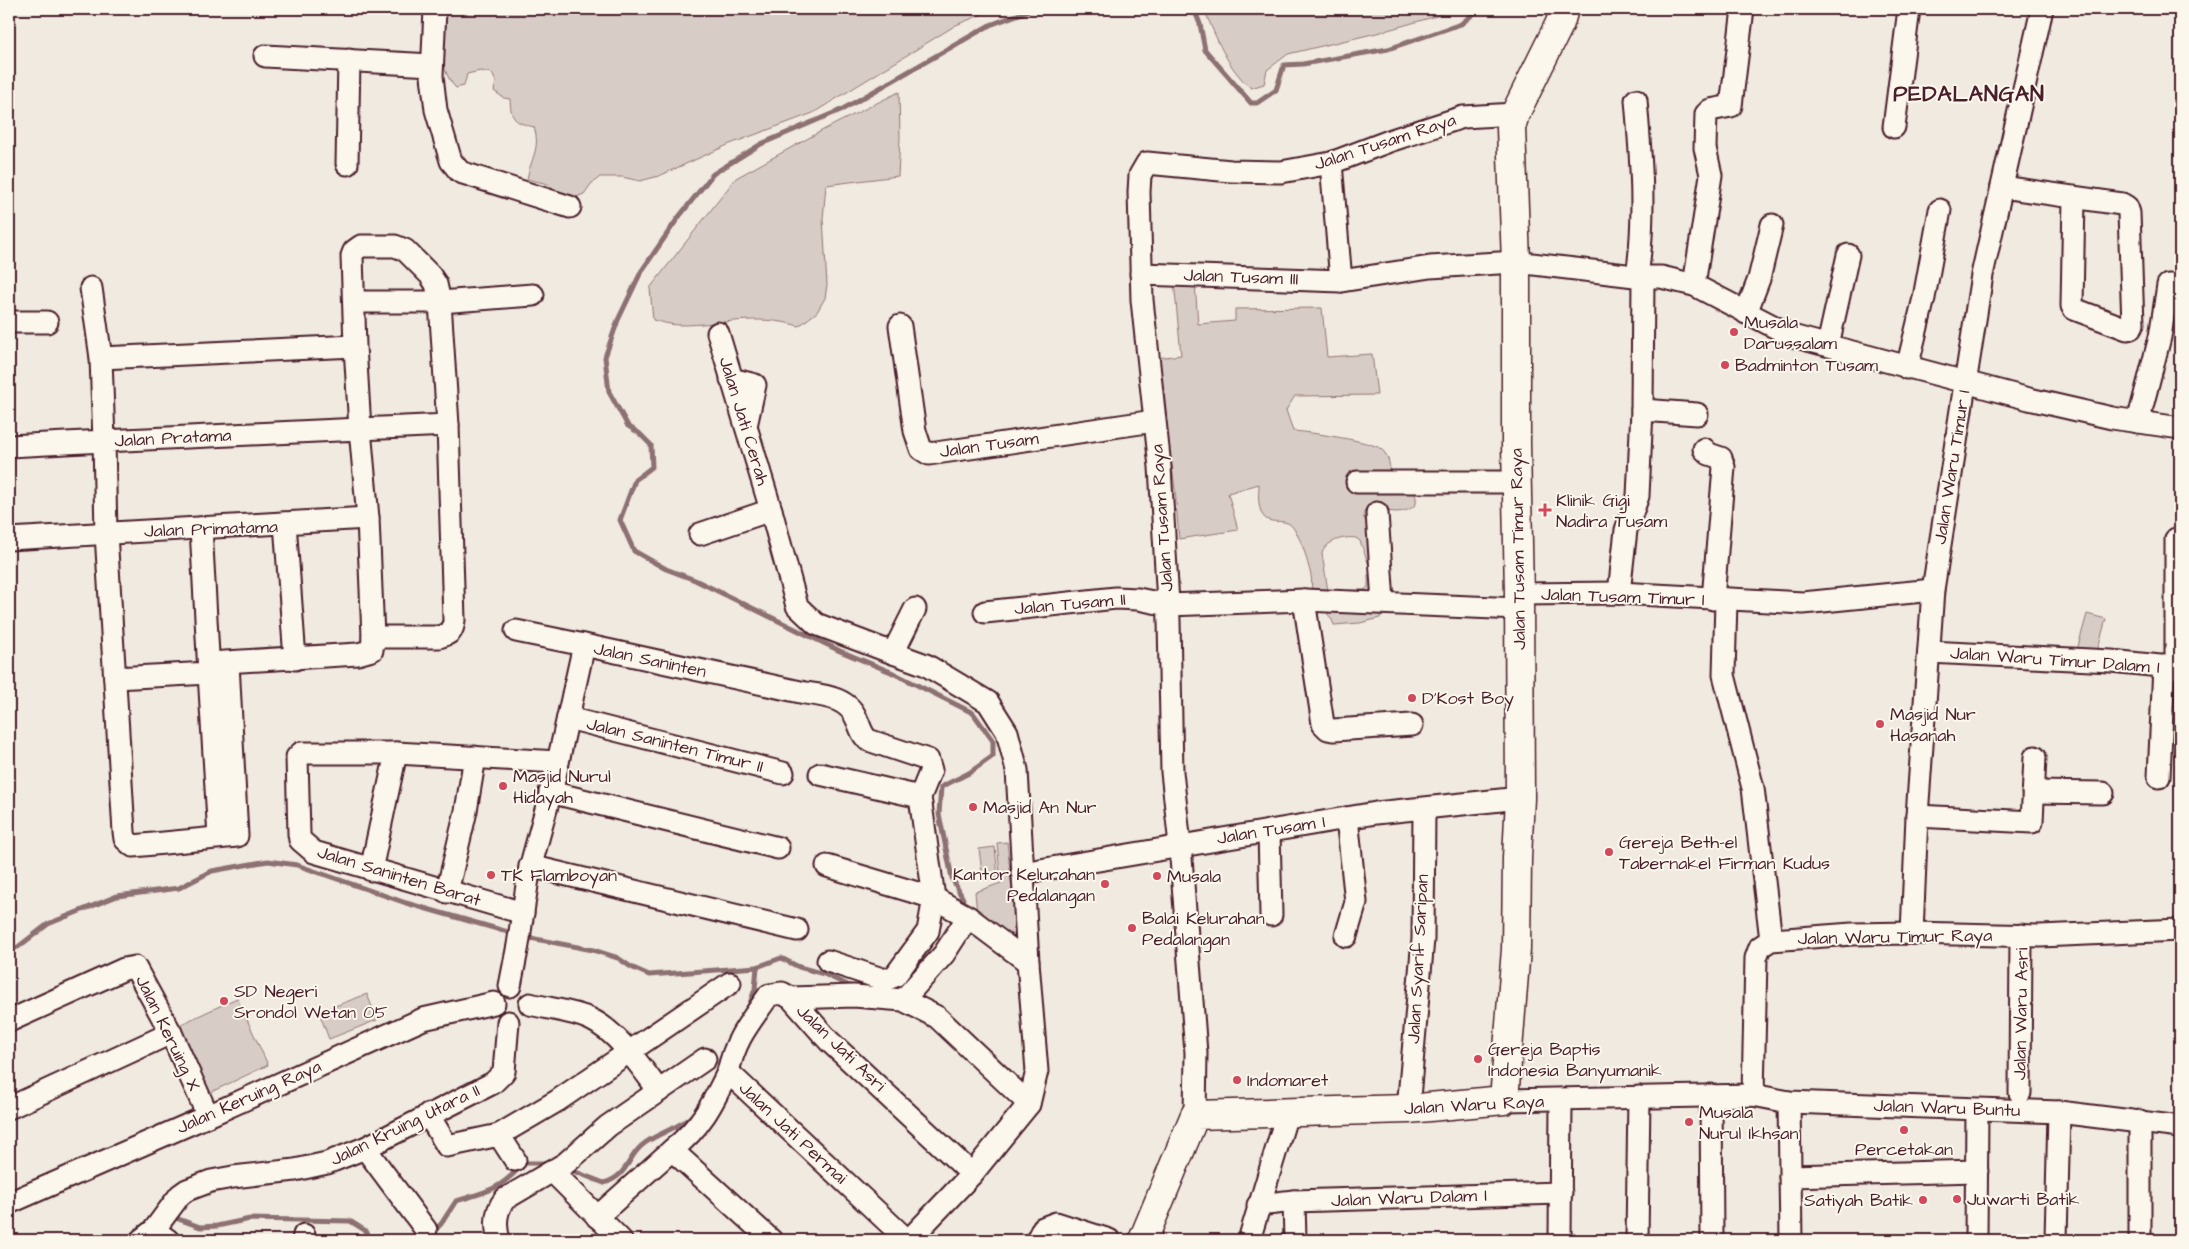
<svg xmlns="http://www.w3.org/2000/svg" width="2189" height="1249" viewBox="0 0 2189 1249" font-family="'Architects Daughter',sans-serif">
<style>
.green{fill:#d8ccc6;stroke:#917678}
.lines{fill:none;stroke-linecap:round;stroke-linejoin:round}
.stream{stroke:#8c6f72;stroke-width:5}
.minor-casing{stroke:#4a1f2b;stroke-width:25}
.major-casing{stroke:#4a1f2b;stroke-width:31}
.minor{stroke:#fbf7ec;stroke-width:21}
.major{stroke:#fbf7ec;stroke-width:28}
.poi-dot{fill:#d1495b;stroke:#fbf7ec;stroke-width:2}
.labels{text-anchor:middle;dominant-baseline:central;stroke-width:4;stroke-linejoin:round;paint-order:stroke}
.street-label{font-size:18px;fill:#4a1f2b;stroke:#fbf7ec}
.poi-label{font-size:18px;fill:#4a1f2b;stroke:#fbf7ec;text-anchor:start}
.district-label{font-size:22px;font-weight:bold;letter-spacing:1px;fill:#4a1f2b;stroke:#fbf7ec}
</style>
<rect width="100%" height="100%" fill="#f0eae0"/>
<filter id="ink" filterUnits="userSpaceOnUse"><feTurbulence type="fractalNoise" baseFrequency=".02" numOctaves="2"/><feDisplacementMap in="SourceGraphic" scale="10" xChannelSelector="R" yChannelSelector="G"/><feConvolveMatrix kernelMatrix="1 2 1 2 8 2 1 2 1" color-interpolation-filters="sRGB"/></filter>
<g filter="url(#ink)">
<g class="green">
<path d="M447 9H995L956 25 813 113 730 144 659 176 640 181 622 177H600L591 184 584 194 566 201 548 184 527 179C531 158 541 148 534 127 514 122 511 120 510 99L504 98 494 91 496 82 492 73 480 71 467 74 464 86 456 88C436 67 442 35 447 9Z"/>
<path d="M1204 9H1447L1440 15 1381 32 1288 54 1267 70 1264 84 1251 88C1227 68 1216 37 1204 9Z"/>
<path d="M899 92 900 138 898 176 826 185 823 219 827 285 825 298 817 312 799 326C755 313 723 325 680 325 671 325 661 322 653 320L650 288 736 178 825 129Z"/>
<path d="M1174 281 1195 283 1198 324 1235 321V309L1322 308 1327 357 1372 354 1377 395 1295 396 1286 410 1293 431C1308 432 1372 441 1381 449 1390 456 1390 467 1390 477 1404 483 1418 486 1416 504 1405 516 1387 512 1374 507L1364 512V519L1378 521 1386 536 1390 559 1374 567 1369 565 1360 541 1356 538C1344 536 1325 541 1322 554L1328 591 1364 590 1368 587V575L1374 573 1381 614 1380 618 1360 623 1334 625C1330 612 1316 605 1312 590 1311 585 1312 580 1311 575 1306 557 1304 545 1294 529 1284 512 1263 534 1259 503 1258 497 1259 490 1259 484L1228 493 1238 530 1179 539 1175 489 1157 358 1181 355Z"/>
<path d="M2087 614 2106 619 2096 655 2077 650Z"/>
<path d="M1007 842 1018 947 977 914 975 892 1001 883 997 843Z"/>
<path d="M995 847 998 878 983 880 979 849Z"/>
<path d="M367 994 377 1020 329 1039 319 1012Z"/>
<path d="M237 998 268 1065 209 1093 177 1026Z"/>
</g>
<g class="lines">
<g class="stream">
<path d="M1194 9 1200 24 1205 50 1251 103H1257L1276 90 1284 65 1303 64 1388 49 1461 24 1479 9"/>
<path d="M960 906 963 899 952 878 939 814 941 787 969 773 993 756V741L973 713 891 672 840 651 695 580 666 569 634 551 620 520 635 480 652 467 651 445 639 433 628 426 609 392 605 357 618 320 641 272 678 218 713 174 761 144 843 109 990 25 1033 9"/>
<path d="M525 937 593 950 618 958 631 967 649 975 757 967 781 958 799 967 824 974 854 988"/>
<path d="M9 950 18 947 48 924 117 896 179 888 212 871 268 861 297 865 406 903 515 934"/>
<path d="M748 1009 755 989 757 967"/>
<path d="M568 1169 604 1183C630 1175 627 1155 645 1143 661 1132 679 1128 693 1115"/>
<path d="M171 1219 173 1217 200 1227 217 1226 250 1219 350 1221 366 1231 371 1240"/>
<path d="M433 1232 441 1224 456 1201C490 1191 499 1190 524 1163H551"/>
</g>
<g class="minor-casing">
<g id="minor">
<path d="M435 9 432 76 436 110 451 161 460 172 570 207"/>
<path d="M265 56 432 65"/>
<path d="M1636 100C1641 158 1646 217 1637 276"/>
<path d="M1894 127 1909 9"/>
<path d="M347 164 349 60"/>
<path d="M2002 187 2122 204 2127 207 2129 213 2133 324 2131 328 2127 329 2074 309 2072 306 2074 197"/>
<path d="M1141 274 1341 281 1331 163"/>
<path d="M1341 281 1430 267 1516 262 1643 277H1661L1694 285 1792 336 2029 399 2112 418 2180 428"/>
<path d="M1694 285 1711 175 1705 148 1706 114 1710 110 1731 106 1743 9"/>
<path d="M354 302H440L533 295"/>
<path d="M1746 313 1759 279 1772 225"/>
<path d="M9 322H47"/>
<path d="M900 326 915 431 921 449 929 454 1154 421"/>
<path d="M718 333 771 510 797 606 816 624 893 653"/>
<path d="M1828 345 1848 255"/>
<path d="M101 358 355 346 360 429 448 425 440 302 436 284 430 275 405 250 395 246H361L354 251 352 256 355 346"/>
<path d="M1907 368 1924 298 1940 210"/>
<path d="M731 379 755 385 746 426"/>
<path d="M1642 410 1697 414"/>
<path d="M2138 422 2160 337 2168 285H2180"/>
<path d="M9 446 104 441 101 358 91 288"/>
<path d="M1704 449 1709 454 1721 458 1724 467 1713 599"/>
<path d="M1357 482H1516"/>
<path d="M1377 513 1383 602"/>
<path d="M285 523 295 659"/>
<path d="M700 534 771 510"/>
<path d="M9 539 368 518"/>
<path d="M1619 593 1626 530 1638 496 1642 410 1643 277"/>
<path d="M1519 594 1619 593 1803 603 1933 590"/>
<path d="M1304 600 1323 724 1328 729 1333 730 1412 725"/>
<path d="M1726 600 1724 675 1753 788 1771 940"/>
<path d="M985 612 1116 598 1138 599 1168 605 1304 600 1519 609"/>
<path d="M516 631 584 645"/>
<path d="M1929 652 2111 661 2180 668"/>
<path d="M209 663 358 654 372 650 373 637H439C450 634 453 632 454 620L448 425"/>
<path d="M228 663 237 836 133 846 125 839 124 832 106 533 104 441 360 429 368 518 373 637"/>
<path d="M2176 668V539"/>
<path d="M209 673 219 837"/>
<path d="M115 678 209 673 201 528"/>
<path d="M568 718 783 773"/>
<path d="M820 774 920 797"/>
<path d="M2159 777 2164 666"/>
<path d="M550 792 778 848"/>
<path d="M2033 792 2103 793"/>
<path d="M1917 816 2032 822 2035 757"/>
<path d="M1269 831 1271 915"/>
<path d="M530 866 797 930"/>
<path d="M827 866 934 898 968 917 1028 962"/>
<path d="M371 870 396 753"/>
<path d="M1022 873 1376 813 1520 798"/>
<path d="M447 892 466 811 475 757"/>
<path d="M523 913 314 852 300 840 299 834 297 757 301 753H396L558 762"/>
<path d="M1912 933 1917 816 1933 590 1982 275 2042 9"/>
<path d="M1346 936 1356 902 1347 818"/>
<path d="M510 986 518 945 529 872 554 780 584 645 805 693C826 696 849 698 857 720 861 728 861 734 868 740L928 760 931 770 920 797 934 898 928 931 895 976 885 980 828 961"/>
<path d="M791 998 854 996 903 1000 937 1017 1029 1104"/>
<path d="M903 1000 944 954 968 917"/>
<path d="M530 1004C549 1009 572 1011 590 1019 618 1032 641 1067 659 1091"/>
<path d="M9 1021 124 969 135 967 171 1033 208 1116"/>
<path d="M728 1072C736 1037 749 1024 769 995L782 993 791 998 829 1041 972 1174"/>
<path d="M2020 1093 2021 935"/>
<path d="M1711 1095 1712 1240"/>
<path d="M1753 1095 1756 958 1760 947 1771 940 1852 934 1912 933 2040 936 2180 930"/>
<path d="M1504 1100 1753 1095 1789 1102 2059 1112 2180 1127"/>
<path d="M1789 1102 1791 1240"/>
<path d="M9 1108 171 1033"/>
<path d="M1408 1109 1423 939 1424 809"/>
<path d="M428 1114 447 1146 499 1135 515 1160"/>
<path d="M1195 1115 1196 1053 1180 845 1172 772 1169 620 1160 467 1142 300 1139 192 1140 175 1147 163 1231 171 1281 172 1331 163 1392 140 1463 117 1515 114"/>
<path d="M2140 1121V1240"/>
<path d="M499 1135 557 1101 730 983"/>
<path d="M365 1148 426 1230"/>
<path d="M672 1150C701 1127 712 1105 728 1072L907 1240"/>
<path d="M553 1172 621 1240"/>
<path d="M1790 1176 1977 1171"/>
<path d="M1294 1201 1295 1240"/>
<path d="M9 1203 208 1116 423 1019 494 1003"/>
<path d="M1258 1205 1294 1201 1561 1193"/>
<path d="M597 1217 672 1150 771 1240"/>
<path d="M154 1230 168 1240"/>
<path d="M141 1240 154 1230 180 1195 187 1190 211 1181 233 1177 295 1170 327 1163 365 1148 493 1083 504 1072 508 1022"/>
<path d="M303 1240 304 1235"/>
<path d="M499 1240C495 1226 495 1211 505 1199L566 1163 608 1126 705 1059"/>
<path d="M909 1240 972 1174 1029 1104 1037 1071 1028 962 1017 770 1007 732 988 702 926 665 893 653 915 609"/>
<path d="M1037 1240 1043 1228 1056 1223 1109 1240"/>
<path d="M1249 1240 1287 1114"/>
<path d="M1560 1240 1561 1100"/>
<path d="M1637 1240 1639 1097"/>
<path d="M1976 1240 1977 1110"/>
<path d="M2056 1240 2059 1112"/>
</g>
</g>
<g class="major-casing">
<path id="major" d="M1143 1240 1195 1115 1408 1109 1504 1100 1516 949 1517 858 1520 798 1519 594 1516 444V262L1511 128 1515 114 1560 23 1564 9"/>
</g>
<use href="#minor" class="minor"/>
<use href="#major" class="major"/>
</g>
</g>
<g class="poi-dot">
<circle cx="1734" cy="332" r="5"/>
<circle cx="1725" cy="365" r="5"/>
<path d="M1542.5 502.5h5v5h5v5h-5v5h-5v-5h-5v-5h5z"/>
<circle cx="1412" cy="698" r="5"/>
<circle cx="1880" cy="724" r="5"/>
<circle cx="503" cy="786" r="5"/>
<circle cx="973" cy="807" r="5"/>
<circle cx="1609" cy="852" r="5"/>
<circle cx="491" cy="875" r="5"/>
<circle cx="1157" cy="876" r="5"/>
<circle cx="1105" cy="884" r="5"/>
<circle cx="1132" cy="928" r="5"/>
<circle cx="224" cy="1001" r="5"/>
<circle cx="1478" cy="1059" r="5"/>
<circle cx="1237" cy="1080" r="5"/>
<circle cx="1689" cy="1122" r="5"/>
<circle cx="1904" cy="1130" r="5"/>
<circle cx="1957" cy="1199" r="5"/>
<circle cx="1923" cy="1200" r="5"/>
</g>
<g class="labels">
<g class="street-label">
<text transform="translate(1385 142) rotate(-18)">Jalan Tusam Raya</text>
<text transform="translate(1241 277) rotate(2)">Jalan Tusam III</text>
<text transform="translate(744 421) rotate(73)">Jalan Jati Cerah</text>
<text transform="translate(173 438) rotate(-3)">Jalan Pratama</text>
<text transform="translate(989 445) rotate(-8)">Jalan Tusam</text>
<text transform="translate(1952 467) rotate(-81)">Jalan Waru Timur I</text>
<text transform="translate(1162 518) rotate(-94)">Jalan Tusam Raya</text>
<text transform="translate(211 529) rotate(-2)">Jalan Primatama</text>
<text transform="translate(1518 549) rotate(-91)">Jalan Tusam Timur Raya</text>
<text transform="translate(1623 597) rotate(2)">Jalan Tusam Timur I</text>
<text transform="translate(1070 604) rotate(-5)">Jalan Tusam II</text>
<text transform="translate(650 660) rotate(12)">Jalan Saninten</text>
<text transform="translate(2055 660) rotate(4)">Jalan Waru Timur Dalam I</text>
<text transform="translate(675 745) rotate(14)">Jalan Saninten Timur II</text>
<text transform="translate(1271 830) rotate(-9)">Jalan Tusam I</text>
<text transform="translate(399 876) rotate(17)">Jalan Saninten Barat</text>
<text transform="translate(1895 937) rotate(-1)">Jalan Waru Timur Raya</text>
<text transform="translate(1418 959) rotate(-87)">Jalan Syarif Saripan</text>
<text transform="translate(2021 1014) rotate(-89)">Jalan Waru Asri</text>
<text transform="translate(168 1033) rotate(64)">Jalan Keruing X</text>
<text transform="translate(841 1048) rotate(44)">Jalan Jati Asri</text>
<text transform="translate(249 1097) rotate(-24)">Jalan Keruing Raya</text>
<text transform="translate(1474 1105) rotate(-3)">Jalan Waru Raya</text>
<text transform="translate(1947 1108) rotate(2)">Jalan Waru Buntu</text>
<text transform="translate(405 1125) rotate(-26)">Jalan Kruing Utara II</text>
<text transform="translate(793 1133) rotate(43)">Jalan Jati Permai</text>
<text transform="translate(1409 1198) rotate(-2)">Jalan Waru Dalam I</text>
</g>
<g class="poi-label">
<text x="1744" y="322">Musala<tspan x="1744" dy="21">Darussalam</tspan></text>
<text x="1735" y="365">Badminton Tusam</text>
<text x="1556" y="500">Klinik Gigi<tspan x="1556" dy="21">Nadira Tusam</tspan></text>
<text x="1422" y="698">D'Kost Boy</text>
<text x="1890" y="714">Masjid Nur<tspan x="1890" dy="21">Hasanah</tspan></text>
<text x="513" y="776">Masjid Nurul<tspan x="513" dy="21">Hidayah</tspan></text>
<text x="983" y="807">Masjid An Nur</text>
<text x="1619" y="842">Gereja Beth-el<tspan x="1619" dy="21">Tabernakel Firman Kudus</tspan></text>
<text x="1095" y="874" text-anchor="end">Kantor Kelurahan<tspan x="1095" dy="21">Pedalangan</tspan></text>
<text x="501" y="875">TK Flamboyan</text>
<text x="1167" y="876">Musala</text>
<text x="1142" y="918">Balai Kelurahan<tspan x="1142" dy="21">Pedalangan</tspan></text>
<text x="234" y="991">SD Negeri<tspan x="234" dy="21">Srondol Wetan 05</tspan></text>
<text x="1488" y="1049">Gereja Baptis<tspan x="1488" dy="21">Indonesia Banyumanik</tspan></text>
<text x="1247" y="1080">Indomaret</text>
<text x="1699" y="1112">Musala<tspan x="1699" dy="21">Nurul Ikhsan</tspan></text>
<text x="1904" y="1149" text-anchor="middle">Percetakan</text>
<text x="1967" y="1199">Juwarti Batik</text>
<text x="1913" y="1200" text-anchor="end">Satiyah Batik</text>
</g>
<g class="district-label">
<text x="1969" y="94">PEDALANGAN</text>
</g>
</g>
<rect width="2189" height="1249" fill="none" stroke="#fbf7ec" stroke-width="30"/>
<rect x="15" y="15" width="2159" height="1219" fill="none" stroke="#4a1f2b" stroke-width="2" filter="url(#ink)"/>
</svg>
